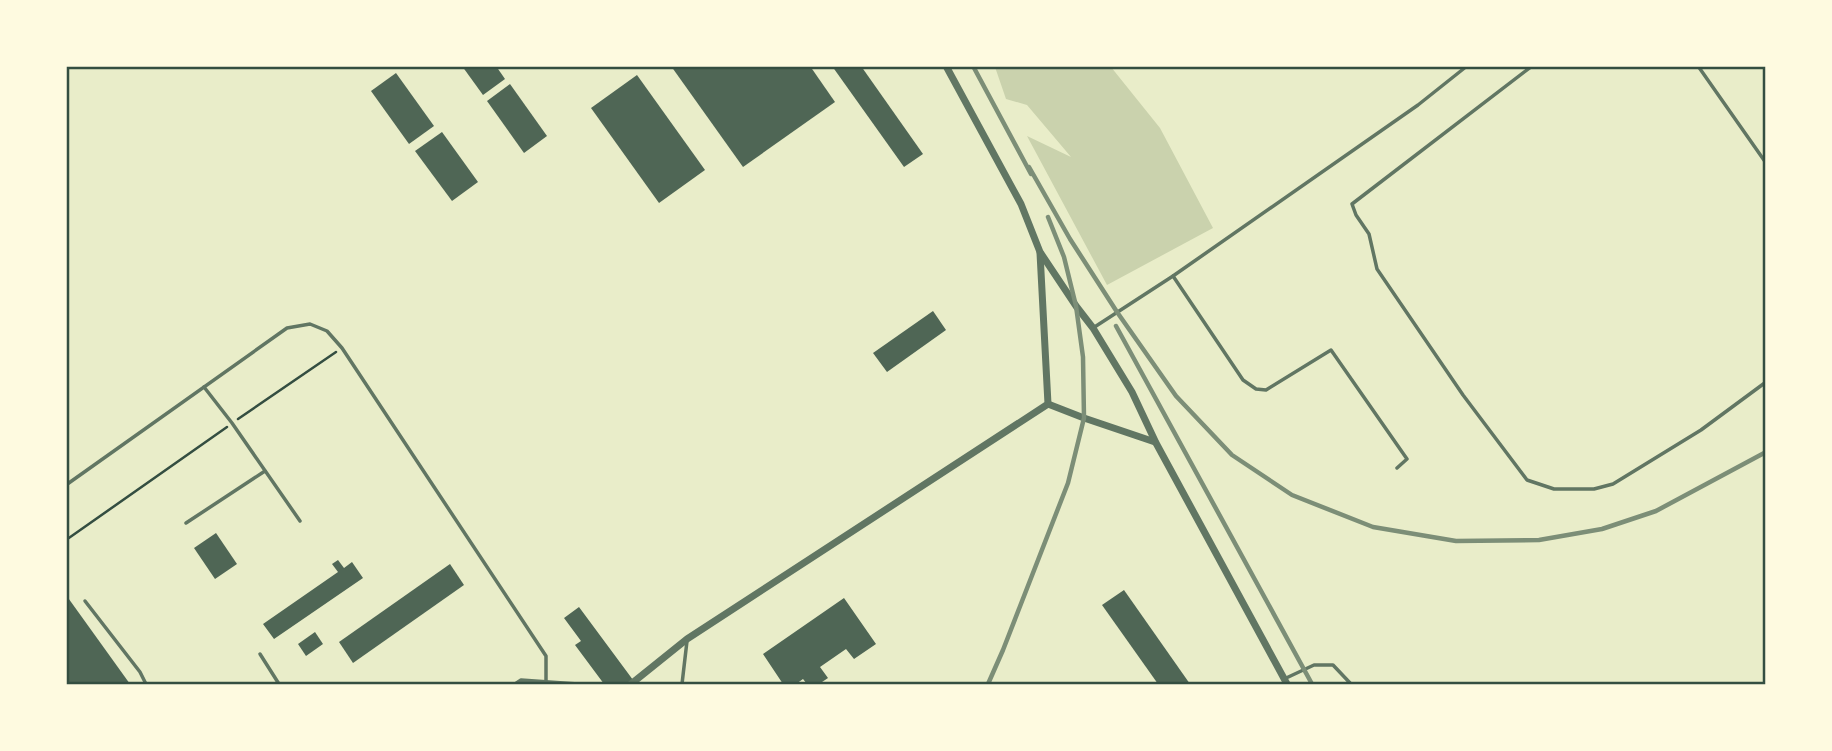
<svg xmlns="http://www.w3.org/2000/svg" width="1832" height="751" viewBox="0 0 1832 751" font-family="'Nunito Sans',sans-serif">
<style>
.green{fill:#cad2ad}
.building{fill:#4f6655}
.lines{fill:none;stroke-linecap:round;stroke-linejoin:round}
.path{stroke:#344e41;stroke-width:2.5}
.service{stroke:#617663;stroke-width:3.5}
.minor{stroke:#617663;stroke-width:7}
.rail{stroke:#7c8e77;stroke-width:4.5}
.neatline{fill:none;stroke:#344e41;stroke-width:2.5}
</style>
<rect width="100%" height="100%" fill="#e9edc9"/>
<path class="green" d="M995 67H1111L1160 128 1213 228 1107 285 1027 136 1071 157 1027 105 1006 99Z"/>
<g class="building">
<path d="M462 66H496L505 79 483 95Z"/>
<path d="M671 66H810L835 102 743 167Z"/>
<path d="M832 66H861L923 154 904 167Z"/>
<path d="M396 73 434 126 409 144 371 91Z"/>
<path d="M637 75 705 170 659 203 591 108Z"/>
<path d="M510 84 547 136 524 153 487 101Z"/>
<path d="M442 132 478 182 452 201 415 151Z"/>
<path d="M933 311 946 330 887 372 873 353Z"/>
<path d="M216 533 237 564 215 579 194 548Z"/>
<path d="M338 560 344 568 352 562 363 578 274 639 263 624 338 572 332 564Z"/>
<path d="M450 564 464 585 353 663 339 642Z"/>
<path d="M1124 590 1190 684H1158L1102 605Z"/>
<path d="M66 595 130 684H66Z"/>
<path d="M844 598 876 644 854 659 846 649 820 667 828 678 819 684H807L803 679 796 684H783L763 654Z"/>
<path d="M579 607 636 684H604L575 645 581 641 564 618Z"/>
<path d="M315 632 323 644 306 656 298 644Z"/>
</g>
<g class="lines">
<g class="path">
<path d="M238 419 336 352"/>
<path d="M66 540 227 427"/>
</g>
<g class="service">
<path d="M1532 66 1352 204 1356 215 1369 234 1377 269 1463 395 1527 480 1554 489H1594L1613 484 1701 430 1766 382"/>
<path d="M1698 66 1766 163"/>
<path d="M1173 276 1243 380 1256 389 1266 390 1331 350 1407 459 1397 468"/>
<path d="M1093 328 1173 276 1418 105 1467 66"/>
<path d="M204 387 232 423 300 521"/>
<path d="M66 485 287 328 310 324 327 331 342 348 546 656V681"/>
<path d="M186 523 265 471"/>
<path d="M85 601 140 672 146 684"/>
<path d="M260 654 279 684"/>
<path d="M1284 679 1314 665H1333L1351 684"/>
<path d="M515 684 521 680 578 684"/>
<path d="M682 684 687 641"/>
</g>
<g class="minor">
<path d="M946 66 1021 204 1040 252 1076 306 1093 328 1132 392 1156 443 1287 684"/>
<path d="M1048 404 1084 418 1155 442"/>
<path d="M631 684 687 639 1048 404 1040 253"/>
</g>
<g class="rail">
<path d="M973 66 1031 174"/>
<path d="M1029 167 1070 239 1117 312 1176 396 1232 455 1292 495 1373 527 1456 541 1539 540 1602 529 1656 511 1766 452"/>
<path d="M1116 326 1312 684"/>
<path d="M988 684 1003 650 1068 483 1084 418 1083 357 1076 306 1064 257 1048 217"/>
</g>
</g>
<rect width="1832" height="751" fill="none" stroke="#fefae0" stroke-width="136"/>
<rect x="68" y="68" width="1696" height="615" class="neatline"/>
</svg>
